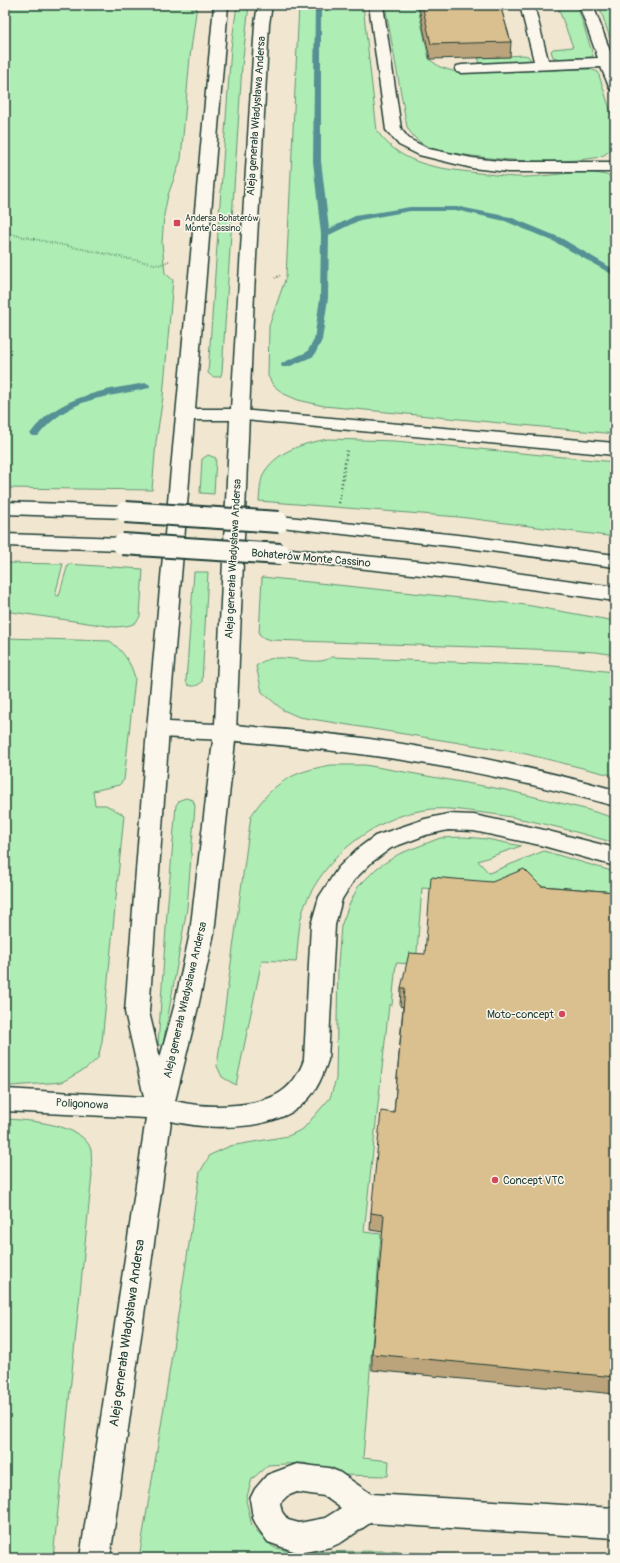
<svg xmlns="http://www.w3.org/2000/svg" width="620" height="1563" viewBox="0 0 620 1563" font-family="Pangolin,sans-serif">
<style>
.green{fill:#aeedb4;stroke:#669574}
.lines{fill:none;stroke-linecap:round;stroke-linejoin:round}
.stream{fill:#549094;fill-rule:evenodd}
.minor-casing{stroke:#1f3d34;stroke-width:3}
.major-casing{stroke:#1f3d34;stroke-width:3}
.highway-casing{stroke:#1f3d34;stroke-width:3}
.path-far1{stroke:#1f3d34;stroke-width:2;stroke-dasharray:0.5 2;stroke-linecap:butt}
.path{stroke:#1f3d34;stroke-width:2.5;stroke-dasharray:1 3;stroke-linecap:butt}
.minor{fill:#fbf7ec;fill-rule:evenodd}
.major{fill:#fbf7ec;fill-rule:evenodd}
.highway{fill:#fbf7ec;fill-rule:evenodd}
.highway-bridge-casing{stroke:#1f3d34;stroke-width:24;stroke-linecap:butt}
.highway-bridge{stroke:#fbf7ec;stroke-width:20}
.wall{fill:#bba47b;stroke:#1f3d34}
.building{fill:#dabf8f;stroke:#1f3d34}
.poi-dot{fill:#d1495b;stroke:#fbf7ec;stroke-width:1.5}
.labels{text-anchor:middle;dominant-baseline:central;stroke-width:3;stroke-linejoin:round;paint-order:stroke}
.far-poi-label{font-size:9px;fill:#1f3d34;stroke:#fbf7ec;text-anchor:start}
.street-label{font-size:11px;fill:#1f3d34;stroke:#fbf7ec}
.poi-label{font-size:11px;fill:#1f3d34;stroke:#fbf7ec;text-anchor:end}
.near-street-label{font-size:13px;fill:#1f3d34;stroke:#fbf7ec}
</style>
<rect width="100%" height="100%" fill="#f1e6d0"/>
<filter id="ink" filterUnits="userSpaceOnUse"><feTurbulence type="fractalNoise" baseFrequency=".025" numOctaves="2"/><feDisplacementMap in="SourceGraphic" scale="8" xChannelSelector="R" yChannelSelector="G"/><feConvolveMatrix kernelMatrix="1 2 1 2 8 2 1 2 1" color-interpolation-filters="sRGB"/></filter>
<g filter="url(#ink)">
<g class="green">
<path d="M5 5H197L190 57 181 159 168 195 164 215 162 243 165 273 173 280 163 397 156 442 152 490 5 488Z"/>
<path d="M237 5H249L242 66 222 371 221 376C215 378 212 377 208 373L231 48Z"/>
<path d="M299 5H363L377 131C402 166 438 168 478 173 491 174 504 177 518 177 548 178 587 166 615 178V434L324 406 298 400 284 394 273 385 268 376 269 326 286 277Z"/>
<path d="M385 5H421L422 8H418L429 59 440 67 459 73 581 69H590L598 72 615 125V147L604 155 595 158C553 164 507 161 465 155 453 153 440 152 429 147 419 143 412 136 407 127Z"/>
<path d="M557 5H577L593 55 592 57 560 59 553 57 551 51 553 49 573 47Z"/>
<path d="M599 5H615V53Z"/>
<path d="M524 55 528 56 531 60 526 63H480L478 58Z"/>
<path d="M328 439 395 441 615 462V537L459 517 259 501C260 491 260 479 265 471 279 450 305 443 328 439Z"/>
<path d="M208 455 216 458 214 494 200 493 202 459Z"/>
<path d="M5 563 63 564 55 595 59 596 68 564 143 569 140 616C136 627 125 626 115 627L5 611Z"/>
<path d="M194 572H208L202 682C197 686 194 687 188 685L186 681Z"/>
<path d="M262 577 526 605 615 621V655L596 652 532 649 271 640 264 638 259 634Z"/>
<path d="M5 638 110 641C122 650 131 662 135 678L124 780 119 785 93 791 95 805H106L124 815 102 1042 98 1058 87 1068 62 1082 12 1086 5 1085Z"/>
<path d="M332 657 553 666 615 672V776L522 753 299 717 283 710 262 692 256 666C275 650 297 663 320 661 324 661 328 659 332 657Z"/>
<path d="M331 765H365L506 790 585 809 615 818V843C569 830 524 817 476 812 460 810 442 807 425 810 395 814 367 830 345 849 327 865 308 891 302 914 298 929 298 947 296 962L262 960 236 1085 222 1077 217 1066 251 816C273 782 292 772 331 765Z"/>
<path d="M186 798 193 800 195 806 187 908 163 1045H158L167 913 176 805 180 800Z"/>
<path d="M464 837 487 839 521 846 478 861 489 873 544 851 615 872V902L422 888 416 964 396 963 392 1005H389L364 1232 381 1234 363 1458 389 1461 388 1476 339 1475 304 1463 268 1465 252 1479 246 1500 252 1526 273 1547 291 1552 383 1551 511 1558H139L161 1426 200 1172 210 1155 230 1146 288 1136 303 1129 330 1098 336 1079 338 964 341 926 349 905 358 887 377 868 399 854 440 838Z"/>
<path d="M5 1119C27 1120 85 1124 91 1150 92 1158 91 1167 92 1175L53 1558H5Z"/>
</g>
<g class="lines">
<g class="stream">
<path d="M315 5H321V161L329 229 355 216 410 207H460L510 217 561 238 615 270V276L555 242 505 221 460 211H410L360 220 329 235 328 298 322 340 314 356 288 367H282L281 365 282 363 307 352 314 340 320 298 321 234 313 161Z"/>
<path d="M146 383 149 384 150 386 149 388C103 399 72 395 38 436H32L30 434C57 396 103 390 146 383Z"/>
</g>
<g class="minor-casing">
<g id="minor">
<path d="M369 5H383L401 129 409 139 429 149 472 158 508 162H615V172H508L472 168 419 155 399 145 386 130Z"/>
<path d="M520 5H534L548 60 598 58 579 5H593L614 62 615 90 610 89 601 67 462 73 457 72 455 69 457 66 462 65 534 61Z"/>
<path d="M158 721 166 724 169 729 149 1012 160 1058 174 1007 190 933 214 732 217 727 225 724 233 727 236 732 214 933 198 1007 175 1101C195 1106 215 1107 236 1105 270 1102 292 1093 304 1060L311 925 319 897 338 868 356 850 375 836 425 819 448 814 474 815 540 829 615 848V866L540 845 474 831 448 830 426 835 391 848 372 862 354 880 342 899 335 925 328 1060C323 1075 317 1091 305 1102 275 1132 209 1130 171 1121L110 1558H80L146 1118 5 1111V1089L144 1097 125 1012 147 729 150 724Z"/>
<path d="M297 1464 329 1468 339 1472 371 1494 615 1508V1538L370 1523 342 1542 331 1547 299 1553 268 1542 258 1528 253 1518 250 1499 255 1489 267 1475ZM297 1492 324 1496 341 1508 325 1518 299 1523 288 1520 282 1512 280 1503 287 1496Z"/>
</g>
</g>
<g class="major-casing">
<path id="major" d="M214 5H228L195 409H231L255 24 258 5H272L269 24 254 293 236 732 233 737 225 740 158 737 150 734 147 729ZM194 420H230L215 724 169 722Z"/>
</g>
<g class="highway-casing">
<g id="highway">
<path d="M240 410 615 443V455L234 419 231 415 234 411Z"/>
<path d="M5 502 125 506 132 508 135 512 132 516 125 518 5 514Z"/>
<path d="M279 516 467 536 615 555V567L467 548 272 526 269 522 272 518Z"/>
<path d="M5 534 122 538 129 540 132 544 129 548 122 550 5 546Z"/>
<path d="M281 548 458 565 615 587V601L458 579 274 559 271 554 274 549Z"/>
<path d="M225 724C271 729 317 732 363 738 448 750 532 767 615 790V806C532 783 446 765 360 754 315 748 270 744 225 740L217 737 214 732 217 727Z"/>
</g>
</g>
<g class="path-far1">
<path d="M5 233 159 265 169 261"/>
<path d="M275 278 281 275"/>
</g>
<path class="path" d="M339 503 347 450"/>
<use href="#minor" class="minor"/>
<use href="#major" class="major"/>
<use href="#highway" class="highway"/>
<g class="highway-bridge-casing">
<g id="highway-bridge">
<path d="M125 512 279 522"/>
<path d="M122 544 281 554"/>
</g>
</g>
<use href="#highway-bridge" class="highway-bridge"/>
</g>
<g class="wall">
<path d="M419 5H500L511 42 510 57 430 59 419 8Z"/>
<path d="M541 886 615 892V1394L372 1370V1354L383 1232 370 1230 371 1213 394 1113 403 1007 400 1006 401 988 425 954Z"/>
</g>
<g class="building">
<path d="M422 5H500L511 42 431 44Z"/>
<path d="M524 869 541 886 615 892V1377L372 1354 384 1215 371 1213 381 1111 394 1113 405 988H401L409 953 425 954 431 877 492 882Z"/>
</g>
</g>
<g class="poi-dot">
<rect x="173" y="219" width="8" height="8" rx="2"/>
<circle cx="562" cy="1014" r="4"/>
<circle cx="495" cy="1180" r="4"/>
</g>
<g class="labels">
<g class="far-poi-label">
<text x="185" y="218">Andersa Bohaterów<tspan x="185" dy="10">Monte Cassino</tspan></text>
</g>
<g class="street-label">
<text transform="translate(256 116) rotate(-86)">Aleja generała Władysława Andersa</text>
<text transform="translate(311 558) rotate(5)">Bohaterów Monte Cassino</text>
<text transform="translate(233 559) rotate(-87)">Aleja generała Władysława Andersa</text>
<text transform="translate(185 1000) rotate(-77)">Aleja generała Władysława Andersa</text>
<text transform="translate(82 1104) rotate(3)">Poligonowa</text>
</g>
<g class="poi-label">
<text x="554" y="1014">Moto-concept</text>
<text x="503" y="1180" text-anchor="start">Concept VTC</text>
</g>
<g class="near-street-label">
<text transform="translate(127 1333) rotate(-82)">Aleja generała Władysława Andersa</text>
</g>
</g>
<rect width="620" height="1563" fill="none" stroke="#fbf7ec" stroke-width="20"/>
<rect x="10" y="10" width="600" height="1543" fill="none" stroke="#1f3d34" stroke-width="1.5" filter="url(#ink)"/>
</svg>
